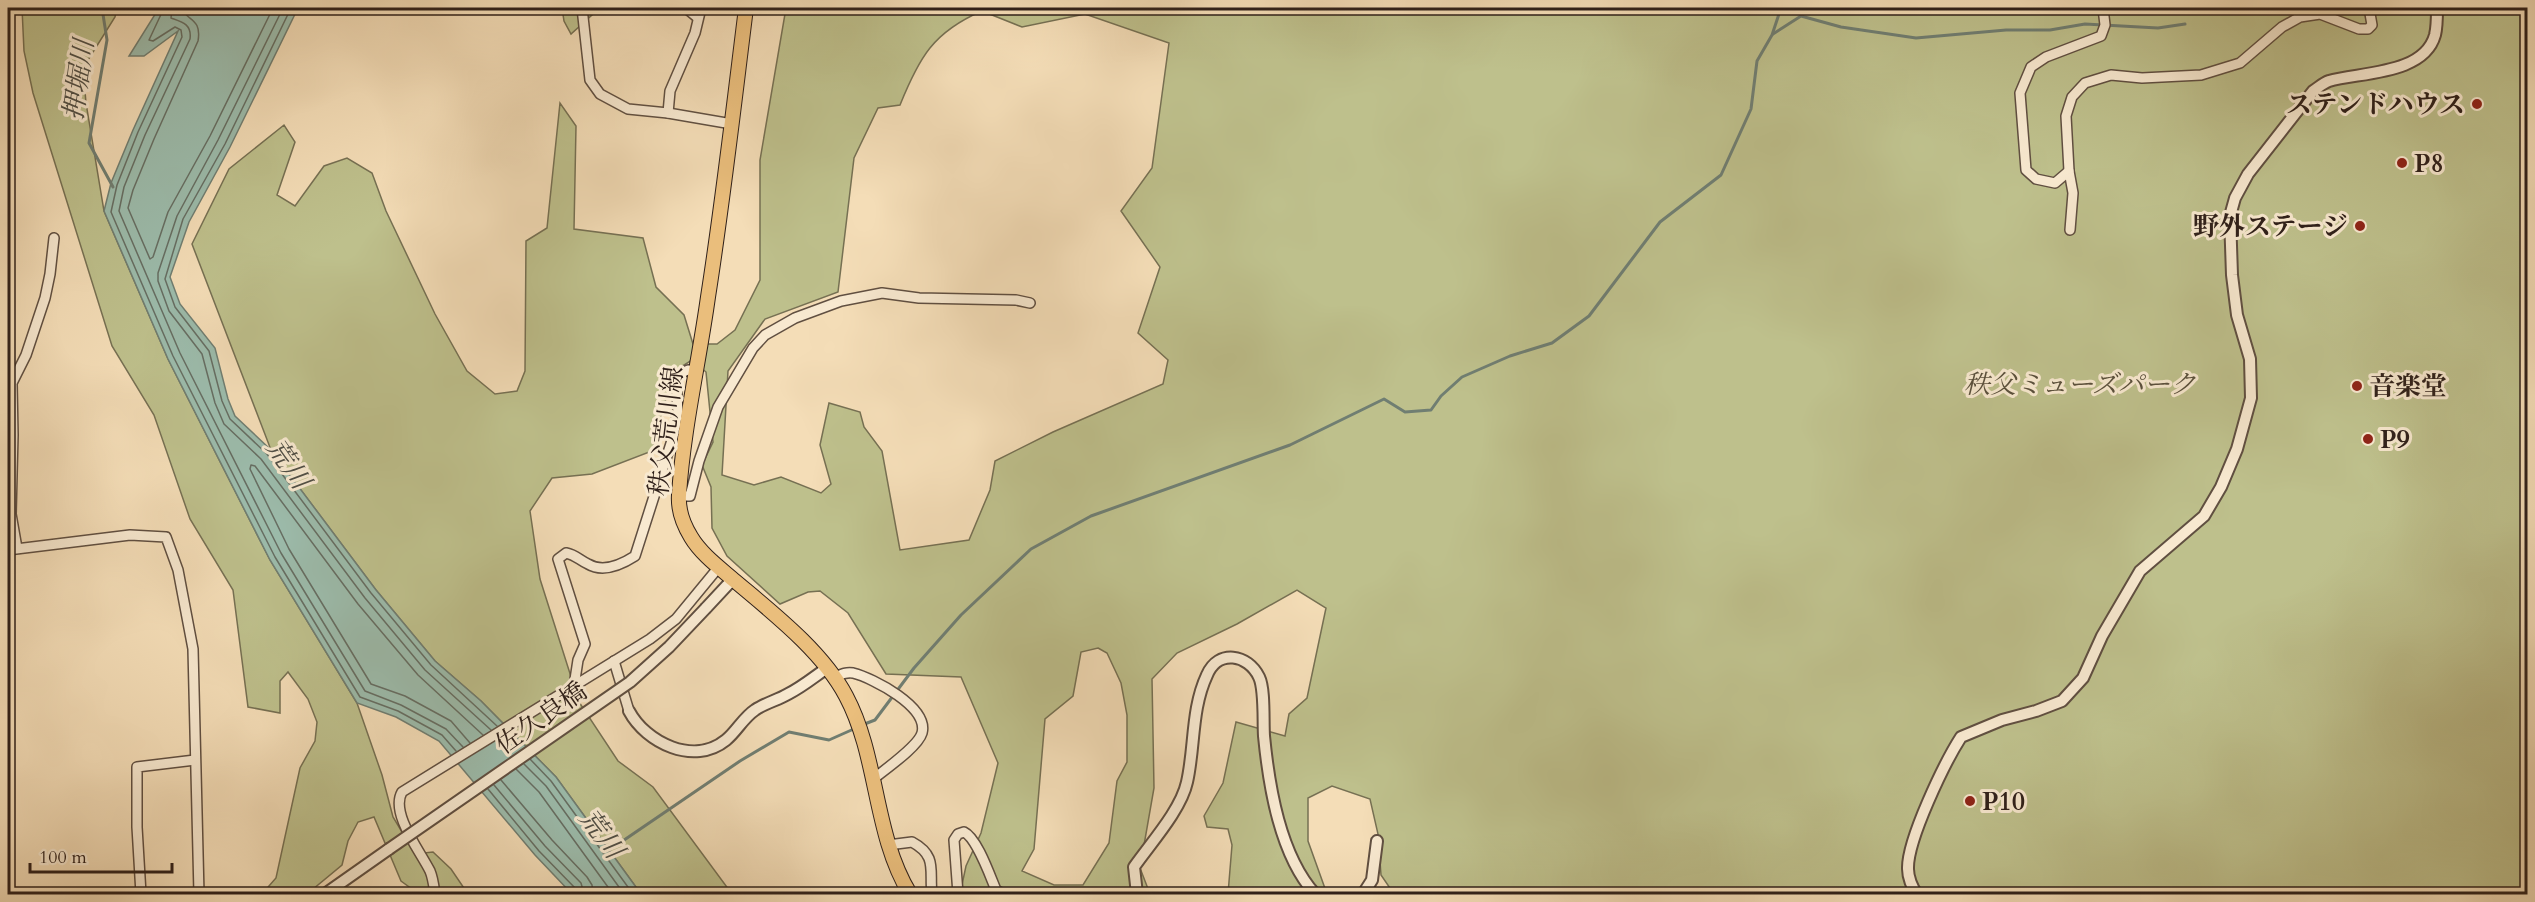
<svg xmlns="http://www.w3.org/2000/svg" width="2535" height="902" viewBox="0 0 2535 902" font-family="Cardo,'Noto Serif JP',serif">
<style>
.green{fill:#bec08c;stroke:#767053;stroke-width:1.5;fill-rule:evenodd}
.water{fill:#9cbcac;stroke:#707e72;stroke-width:1.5}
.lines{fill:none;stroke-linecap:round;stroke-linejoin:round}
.shore{stroke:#666e63;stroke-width:1.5}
.stream{stroke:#707e72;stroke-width:3}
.minor-casing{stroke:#604f41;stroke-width:12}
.tertiary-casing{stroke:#604f41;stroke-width:14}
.primary-casing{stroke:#2f201a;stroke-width:16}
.minor{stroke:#f8e9d0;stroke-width:9}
.tertiary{stroke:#f8e9d0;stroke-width:10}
.primary{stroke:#eabe7c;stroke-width:14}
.tertiary-bridge-casing{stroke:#604f41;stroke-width:14;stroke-linecap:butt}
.tertiary-bridge{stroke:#f8e9d0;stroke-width:10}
.poi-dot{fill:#8f2418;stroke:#f8e9d0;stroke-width:2}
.labels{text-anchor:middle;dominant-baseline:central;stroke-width:6;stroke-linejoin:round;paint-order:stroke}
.poi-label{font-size:26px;font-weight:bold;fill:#2f201a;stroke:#f8e9d0;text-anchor:start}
.park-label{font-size:26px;font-style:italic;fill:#5a503c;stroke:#f8e9d0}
.street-label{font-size:26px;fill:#2f201a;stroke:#f8e9d0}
.water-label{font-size:27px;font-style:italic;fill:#504f46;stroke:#f8e9d0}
</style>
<rect width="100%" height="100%" fill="#f4ddb7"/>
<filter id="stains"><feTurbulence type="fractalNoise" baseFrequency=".00333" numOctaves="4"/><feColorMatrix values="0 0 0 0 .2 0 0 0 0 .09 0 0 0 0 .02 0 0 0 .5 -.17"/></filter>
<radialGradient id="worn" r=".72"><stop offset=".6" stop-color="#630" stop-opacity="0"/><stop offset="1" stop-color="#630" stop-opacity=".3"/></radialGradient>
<g class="green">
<path d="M22 8H117L115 17 83 68 86 103 104 211 168 359 270 560 357 703 382 775 393 817 415 854 433 852 451 869 468 894H419L401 881 374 817 358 822 348 841 342 865 307 894H262L276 878 300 768 315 741 317 722 308 699 288 672 280 681V713L248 707 233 590 190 519 154 415 112 346 33 93 24 51Z"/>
<path d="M562 8H594L593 14 571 34 564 21Z"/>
<path d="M786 8H902L903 13 943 8H2527V894H1394L1381 875 1378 834 1370 799 1332 786 1308 798V841L1327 894H1228L1232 845 1228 829 1207 827 1204 816 1223 783 1236 722 1285 736 1289 714 1307 698 1326 608 1297 590 1237 624 1177 653 1152 679 1154 788 1140 868 1150 894H960L966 866 981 833 998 763 961 677 886 674 848 613 820 591 808 592 780 604 727 556 712 528 711 487 702 465 713 442 706 372 692 360 673 372 652 451 592 474 552 478 530 511 540 579 579 702 618 761 653 787 732 894H641L556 777 481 701 435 661 376 590 271 450 192 244 229 169 284 125 295 142 277 195 295 206 324 166 347 158 372 173 386 211 435 314 467 371 495 394 517 391 525 371 526 241 547 228 560 103 576 126 574 229 643 238 656 287 684 315 693 344H717L735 330 760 280V160ZM982 11 1022 27 1085 14 1169 43 1152 168 1121 211 1160 267 1138 333 1168 360 1163 384 1053 432 995 461 990 490 969 540 900 550 882 451 864 427 860 412 829 403 820 445 831 484 821 493 781 477 754 485 722 475 728 371 765 319 838 292 854 158 878 108 900 105C919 58 933 32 982 11ZM1098 648 1107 653 1121 683 1127 715V762L1117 781 1109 843 1083 885H1054L1022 871 1034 849 1045 719 1073 696 1081 652Z"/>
</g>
<path class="water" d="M159 8H298L230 147 189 222 170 277 180 304 215 348 228 399 235 416 271 450 376 590 435 661 481 701 556 777 641 894H572L535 855 439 741 396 717 357 703 270 560 168 359 104 211 111 183 133 130 178 31 144 56H129Z"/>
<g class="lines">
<g class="shore">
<path d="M164 8 149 40 153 41 175 27 181 30 182 37 138 132 117 185 111 212 173 356 275 557 360 697 398 711 442 735 456 751"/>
<path d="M172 8 171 18C182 22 192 24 190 39L145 135 124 187 119 211 180 353 281 553 365 691 401 705 446 729 463 747"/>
<path d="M181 8C187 21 202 18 198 41L154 139 133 190 128 208 150 259 153 257 168 212 210 136 273 8"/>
<path d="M283 8 218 140 177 216 158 273V281L169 311 202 354 215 403 224 424 261 459 365 598 425 670 491 730"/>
<path d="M291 8 225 144 183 219 165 279 175 307 209 351 222 401 230 419 267 454 371 593 431 665 497 726"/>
<path d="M470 743 451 721 405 696 371 684 289 549 250 469 251 465 255 466 358 604 418 675 483 735"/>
<path d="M530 759 551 781 633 894"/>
<path d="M524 764 546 786 624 894"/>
<path d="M516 769 539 792 613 894"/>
<path d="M501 780 552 840 587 877 592 885 593 894"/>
<path d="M494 785 545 846 581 883 584 894"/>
<path d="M488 789 539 851 575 888 577 894"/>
</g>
<g class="stream">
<path d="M102 8 107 40 89 143 113 187"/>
<path d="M1773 34 1801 16 1841 27 1916 38 2006 30H2050L2085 24 2158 28 2185 24"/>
<path d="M862 725 875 720 914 668 961 615 1031 549 1091 516 1290 445 1384 399 1405 412 1431 410 1441 396 1462 377 1510 356 1552 343 1589 316 1660 222 1721 175 1751 109 1757 61 1772 35 1781 8"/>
<path d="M608 851 740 761 789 732 829 740 856 728"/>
</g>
<g class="minor-casing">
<g id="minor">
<path d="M582 8 590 80 600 94 628 109 668 113 732 124"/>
<path d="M686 8 697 17"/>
<path d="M668 113 670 91 695 33 701 8"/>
<path d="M2069 171 2055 183 2036 179 2026 170 2020 93 2031 67 2046 57 2101 36 2105 25 2103 8"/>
<path d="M2070 230 2073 193 2069 171 2066 116 2072 97 2085 83 2111 75 2142 78 2201 75 2240 63 2282 27 2300 17 2320 14 2359 29H2368L2372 25 2369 8"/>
<path d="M679 496H690L699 461 718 407 753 348 765 335 795 318 841 301 882 293 919 298 1016 300 1030 303"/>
<path d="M17 548 11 514 13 435 12 383 26 355 45 298 50 274 54 238"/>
<path d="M8 550 130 535 166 537 178 570 193 649 199 894"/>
<path d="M614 661 629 711"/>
<path d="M835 677C842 674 846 672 853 673 873 678 929 707 922 733 918 747 884 770 872 780"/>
<path d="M574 686 578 660 585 644 558 559 566 553C576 555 579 560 588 564 603 573 621 565 635 556L673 437 678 411 676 380 679 374 688 370 697 371"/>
<path d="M888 845 912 842C938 856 929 871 932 894"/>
<path d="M141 894 137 827V767L195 760"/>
<path d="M435 894C434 887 433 878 430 871 420 851 390 813 402 792L650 639 676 619 718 568"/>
<path d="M958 894 954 840 958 834 964 832C977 838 990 876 996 890L1003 894"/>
</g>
</g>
<g class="tertiary-casing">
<g id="tertiary">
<path d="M706 608 733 579"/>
<path d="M629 711C646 743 694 766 726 740 737 731 743 718 755 710 765 703 778 700 788 694 802 687 814 677 827 668"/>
<path d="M325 894 389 849"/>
<path d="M1137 894 1134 867C1150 844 1181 810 1187 782 1195 747 1191 709 1207 675 1218 649 1248 654 1259 677 1265 689 1263 721 1264 736 1269 787 1280 855 1315 894"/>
<path d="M1363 894 1372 880 1377 841"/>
<path d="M1917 894C1912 888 1908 877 1908 869 1907 840 1945 762 1961 737L2002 720 2036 711 2062 701 2083 678 2102 636 2140 571 2204 516 2221 487 2237 449 2251 398 2250 359 2237 315 2232 275 2230 216 2235 198 2248 174 2313 91C2318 88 2323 83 2329 81 2360 72 2424 75 2435 35 2437 27 2437 16 2437 8"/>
</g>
</g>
<g class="primary-casing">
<path id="primary" d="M746 8C734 104 723 201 708 297 699 362 683 430 679 495 678 509 683 524 691 537 701 554 720 568 735 581 773 613 823 652 846 696 879 758 873 833 910 894"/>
</g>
<use href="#minor" class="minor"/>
<use href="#tertiary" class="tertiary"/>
<use href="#primary" class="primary"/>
<g class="tertiary-bridge-casing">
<path id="tertiary-bridge" d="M389 849 630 682 669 647 706 608"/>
</g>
<use href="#tertiary-bridge" class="tertiary-bridge"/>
</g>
<g class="poi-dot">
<circle cx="2477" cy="104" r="6"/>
<circle cx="2402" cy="163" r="6"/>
<circle cx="2360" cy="226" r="6"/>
<circle cx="2357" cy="386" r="6"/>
<circle cx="2368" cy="439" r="6"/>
<circle cx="1970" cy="801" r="6"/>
</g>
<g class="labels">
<g class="poi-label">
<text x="2465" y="104" text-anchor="end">ステンドハウス</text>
<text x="2414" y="163">P8</text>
<text x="2348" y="226" text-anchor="end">野外ステージ</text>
<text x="2369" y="386">音楽堂</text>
<text x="2380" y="439">P9</text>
<text x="1982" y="801">P10</text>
</g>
<g class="park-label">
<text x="2080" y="384">秩父ミューズパーク</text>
</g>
<g class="street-label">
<text transform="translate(666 431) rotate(-83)">秩父荒川線</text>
<text transform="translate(541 718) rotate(-35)">佐久良橋</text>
</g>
<g class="water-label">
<text transform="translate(79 80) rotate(-82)">押堀川</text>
<text transform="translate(288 464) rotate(55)">荒川</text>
<text transform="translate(601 834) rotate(53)">荒川</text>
</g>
</g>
<rect width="2535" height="902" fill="none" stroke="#f4ddb7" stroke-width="30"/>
<rect x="9" y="9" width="2517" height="884" fill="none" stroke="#2f201a" stroke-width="3"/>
<rect x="15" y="15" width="2505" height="872" fill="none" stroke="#2f201a" stroke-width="1.5"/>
<path d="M30 863v9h142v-9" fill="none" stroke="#2f201a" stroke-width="3"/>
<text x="39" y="863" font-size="18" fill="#2f201a" stroke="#f8e9d0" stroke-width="4.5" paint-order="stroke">100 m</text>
<rect width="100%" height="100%" filter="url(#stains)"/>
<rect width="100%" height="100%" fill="url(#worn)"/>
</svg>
